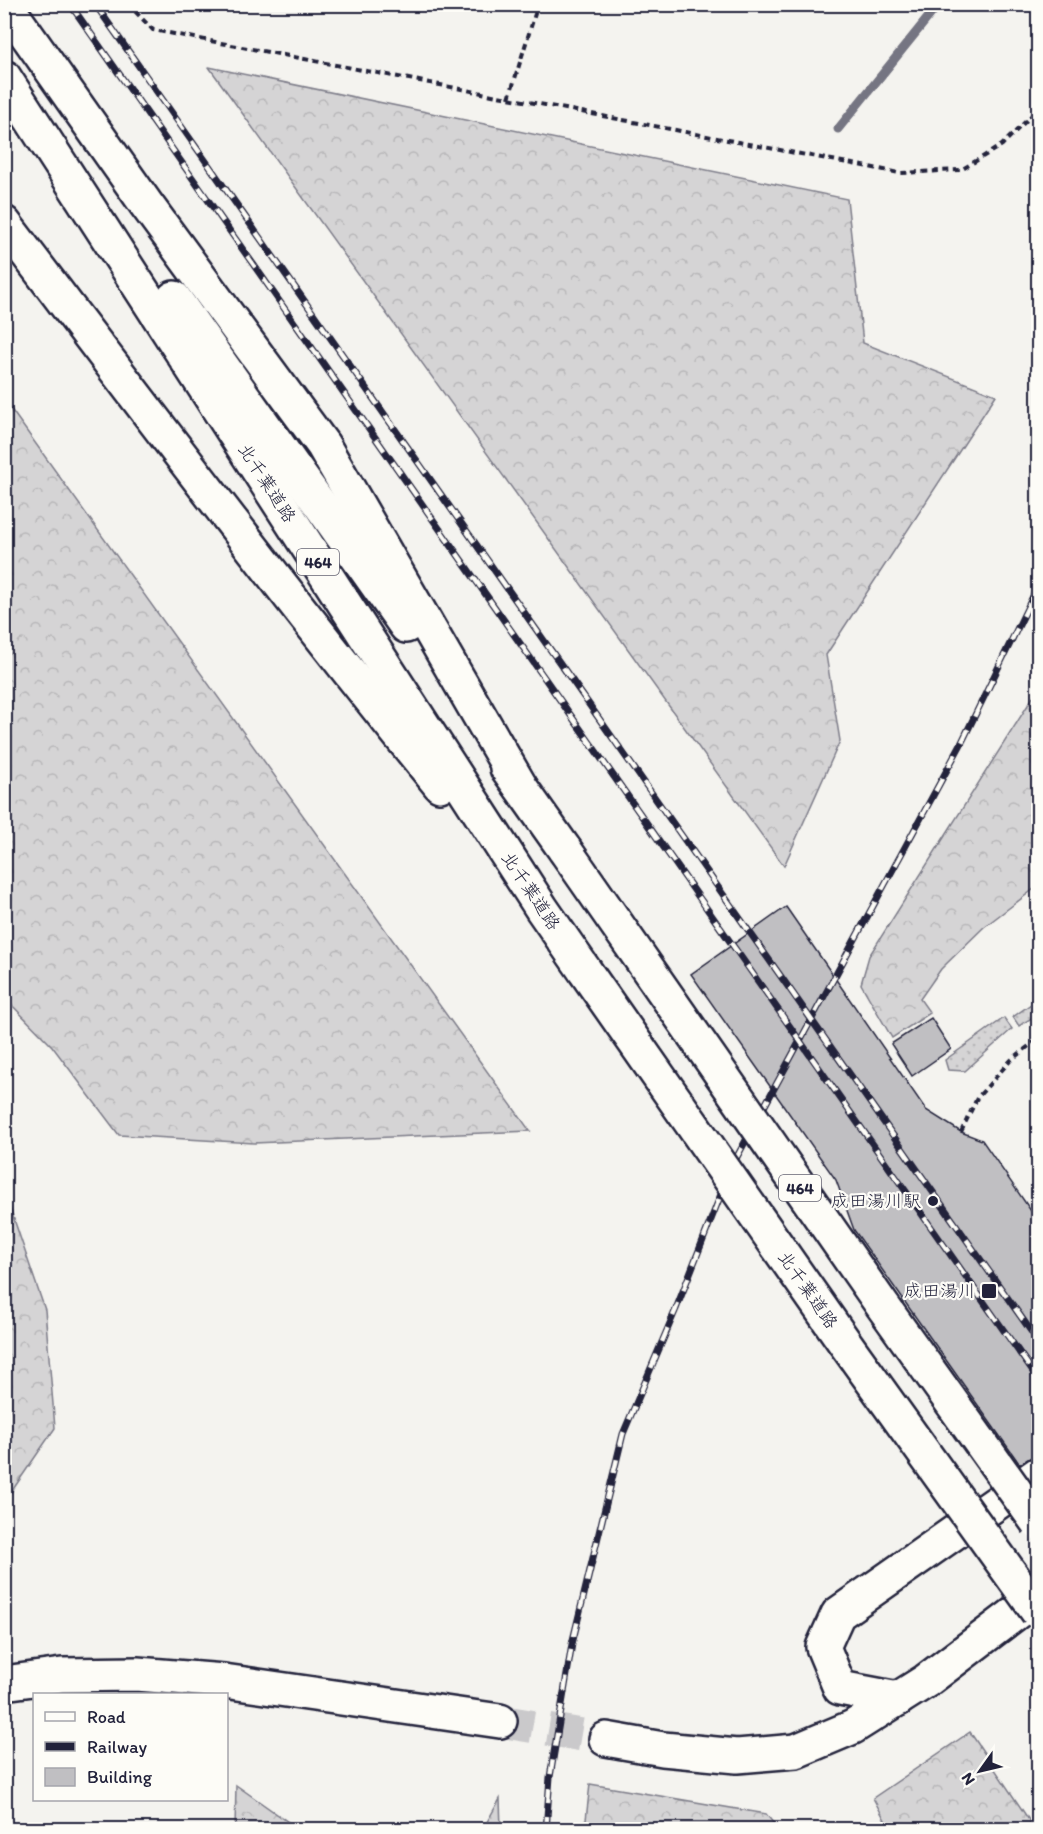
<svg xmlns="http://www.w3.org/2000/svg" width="1043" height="1834" viewBox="0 0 1043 1834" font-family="Itim,'Klee One',sans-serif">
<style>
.green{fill:url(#green-dots);stroke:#7c7b88;stroke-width:1.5}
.forest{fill:url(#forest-crowns);stroke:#7c7b88;stroke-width:1.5}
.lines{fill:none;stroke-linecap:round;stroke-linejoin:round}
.stream{stroke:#757582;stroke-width:9}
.building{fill:#c0bfc2;stroke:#22223b;stroke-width:1.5}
.minor-tunnel{stroke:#cac9cb;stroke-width:33;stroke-dasharray:33 16;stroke-linecap:butt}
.minor-casing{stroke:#22223b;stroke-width:38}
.highway-casing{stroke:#22223b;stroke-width:38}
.path{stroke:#22223b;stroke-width:4;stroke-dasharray:6 4.5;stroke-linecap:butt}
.minor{stroke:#fdfcf7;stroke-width:33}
.highway{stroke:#fdfcf7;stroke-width:33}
.rail-casing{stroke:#22223b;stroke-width:7}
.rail{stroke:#fdfcf7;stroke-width:4.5;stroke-dasharray:14;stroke-linecap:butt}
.highway-bridge-casing{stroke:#22223b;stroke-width:38;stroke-linecap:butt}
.highway-bridge{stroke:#fdfcf7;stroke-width:33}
.poi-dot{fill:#22223b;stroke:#fdfcf7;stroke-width:2}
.labels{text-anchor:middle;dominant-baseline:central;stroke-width:4.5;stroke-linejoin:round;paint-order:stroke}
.shield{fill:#fdfcf7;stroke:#646373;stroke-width:1.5}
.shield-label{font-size:16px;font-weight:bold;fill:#22223b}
.street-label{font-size:18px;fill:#22223b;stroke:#fdfcf7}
.poi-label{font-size:18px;fill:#22223b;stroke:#fdfcf7;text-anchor:end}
</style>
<defs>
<pattern id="green-dots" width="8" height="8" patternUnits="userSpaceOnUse" patternTransform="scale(1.5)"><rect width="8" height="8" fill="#d5d4d5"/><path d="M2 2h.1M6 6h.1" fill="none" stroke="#b7b6b8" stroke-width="1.8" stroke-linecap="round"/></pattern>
<pattern id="forest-crowns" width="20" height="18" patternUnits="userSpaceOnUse" patternTransform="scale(1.5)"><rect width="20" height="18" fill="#d5d4d5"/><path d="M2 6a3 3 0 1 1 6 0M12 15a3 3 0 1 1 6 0" fill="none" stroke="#b7b6b8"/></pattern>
</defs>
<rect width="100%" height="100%" fill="#f4f3ef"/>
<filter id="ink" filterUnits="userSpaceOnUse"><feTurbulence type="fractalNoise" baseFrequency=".0167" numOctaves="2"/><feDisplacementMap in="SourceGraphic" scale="12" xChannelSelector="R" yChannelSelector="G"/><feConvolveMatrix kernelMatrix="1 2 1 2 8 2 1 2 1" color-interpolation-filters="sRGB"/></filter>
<g filter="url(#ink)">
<g class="green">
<path d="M1038 999V1014L1019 1026 1013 1017Z"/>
<path d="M1004 1018 1012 1029 965 1071 948 1070 945 1060Z"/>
</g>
<g class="forest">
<path d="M209 67 847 199 863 343 996 395 826 655 840 741 784 866Z"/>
<path d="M5 401 530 1131 254 1143 119 1135 52 1046 5 998Z"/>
<path d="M1038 689V886L984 927 941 969 920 999 930 1013 892 1038 861 984 869 956Z"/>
<path d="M4 1190 45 1310 55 1428 5 1501Z"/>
<path d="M970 1732 1035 1829H890L873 1798Z"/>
<path d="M590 1784 766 1814 778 1829H585Z"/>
<path d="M236 1785 298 1829H235Z"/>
<path d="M500 1799 501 1829H483Z"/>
</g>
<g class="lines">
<path class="stream" d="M838 129 939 4"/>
</g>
<g class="building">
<path d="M786 907 926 1110 961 1132 982 1140 1038 1221V1490L854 1230 836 1180 691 974Z"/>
<path d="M931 1018 951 1049 912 1076 891 1044Z"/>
</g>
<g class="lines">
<path class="minor-tunnel" d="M500 1721 606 1739"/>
<g class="minor-casing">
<g id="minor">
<path d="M4 1683 62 1675 137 1674 224 1681 500 1721"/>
<path d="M898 1699 840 1688 823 1647 838 1614 1038 1474"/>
<path d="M606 1739 663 1749 737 1756 796 1751 853 1727 926 1681 1038 1596"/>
</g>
</g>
<g class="highway-casing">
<g id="highway">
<path d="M46 62 146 204 323 445 520 786"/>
<path d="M4 77 542 909 585 971"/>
<path d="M4 223C148 412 290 601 440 785"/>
<path d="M174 298 406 626"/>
<path d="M507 768 565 850"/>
</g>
</g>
<g class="path">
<path d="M128 4 153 30 900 173 961 170 1002 145 1038 109"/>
<path d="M509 98 538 4"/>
<path d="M961 1132 977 1098 1011 1060 1038 1039"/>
</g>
<use href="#minor" class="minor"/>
<use href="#highway" class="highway"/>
<g class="rail-casing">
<g id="rail">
<path d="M70 4 1038 1379"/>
<path d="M95 4 1038 1341"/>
<path d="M546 1830 550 1777 572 1644 623 1434 676 1309 732 1166 961 744 1038 586"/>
</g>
</g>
<use href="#rail" class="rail"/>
<g class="highway-bridge-casing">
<g id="highway-bridge">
<path d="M5 4 46 62"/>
<path d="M565 850 882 1305 1038 1523"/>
<path d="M585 971 845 1343 1038 1612"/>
</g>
</g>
<use href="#highway-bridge" class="highway-bridge"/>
</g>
</g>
<g class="poi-dot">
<circle cx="933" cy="1201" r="6"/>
<rect x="981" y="1283" width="16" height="16" rx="3"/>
</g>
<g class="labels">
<g class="shield">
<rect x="297" y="549" width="42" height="26" rx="4.5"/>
<rect x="779" y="1175" width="42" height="26" rx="4.5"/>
</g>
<g class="shield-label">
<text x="318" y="562">464</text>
<text x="800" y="1188">464</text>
</g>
<g class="street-label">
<text transform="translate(267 483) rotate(57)">北千葉道路</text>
<text transform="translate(531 891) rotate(56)">北千葉道路</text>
<text transform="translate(808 1290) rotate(55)">北千葉道路</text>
</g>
<g class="poi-label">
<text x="921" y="1201">成田湯川駅</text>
<text x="976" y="1291">成田湯川</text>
</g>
</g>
<rect width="1043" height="1834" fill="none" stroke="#fdfcf7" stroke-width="24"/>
<rect x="12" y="12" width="1019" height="1810" fill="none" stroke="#22223b" stroke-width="2" filter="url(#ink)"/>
<rect x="33" y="1693" width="195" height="108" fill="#fdfcf7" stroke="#a5a5ac" stroke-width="1.5"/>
<rect x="45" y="1712" width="30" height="9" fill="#fdfcf7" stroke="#a5a5ac" stroke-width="1.5"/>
<text x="87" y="1723" font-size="18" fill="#22223b">Road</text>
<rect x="45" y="1742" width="30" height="9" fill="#22223b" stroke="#a5a5ac" stroke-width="1.5"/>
<text x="87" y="1753" font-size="18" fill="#22223b">Railway</text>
<rect x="45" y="1768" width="30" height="18" fill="#c0bfc2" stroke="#a5a5ac" stroke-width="1.5"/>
<text x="87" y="1783" font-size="18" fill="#22223b">Building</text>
<g transform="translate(980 1771) rotate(236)" stroke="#fdfcf7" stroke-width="4.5" paint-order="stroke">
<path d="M0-4.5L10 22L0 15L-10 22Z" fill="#22223b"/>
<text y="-9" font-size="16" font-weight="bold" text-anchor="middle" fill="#22223b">N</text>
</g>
</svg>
